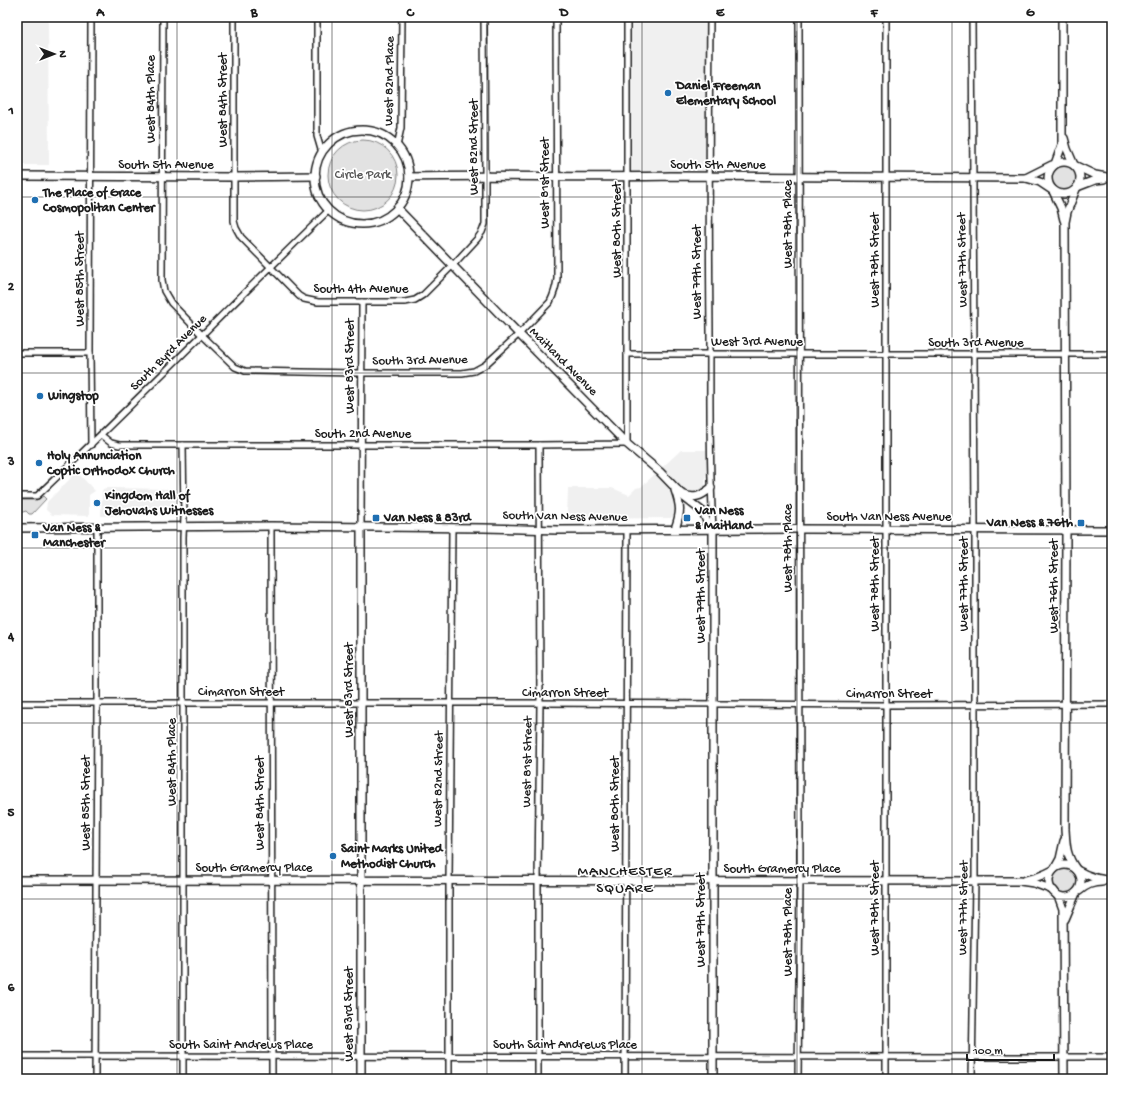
<svg xmlns="http://www.w3.org/2000/svg" width="1129" height="1096" viewBox="0 0 1129 1096" font-family="'Gochi Hand',sans-serif">
<style>
.built{fill:#f0f0f0}
.green{fill:#e2e2e2;stroke:#7f7f7f}
.lines{fill:none;stroke-linecap:round;stroke-linejoin:round}
.minor-casing{stroke:#1c1c1c;stroke-width:8}
.tertiary-casing{stroke:#1c1c1c;stroke-width:10}
.minor{stroke:#fff;stroke-width:5}
.tertiary{stroke:#fff;stroke-width:7}
.grid{fill:none;stroke:#1c1c1c;stroke-width:1;stroke-opacity:0.55}
.poi-dot{fill:#1f6fb2;stroke:#fff;stroke-width:1.5}
.labels{text-anchor:middle;dominant-baseline:central;stroke-width:3.5;stroke-linejoin:round;paint-order:stroke}
.street-label{font-size:13px;fill:#1c1c1c;stroke:#fff}
.poi-label{font-size:13px;font-weight:bold;fill:#1c1c1c;stroke:#fff;text-anchor:start}
.park-label{font-size:13px;fill:#575757;stroke:#fff}
.quarter-label{font-size:15px;letter-spacing:1px;fill:#1c1c1c;stroke:#fff}
.neatline{fill:none;stroke:#1c1c1c;stroke-width:1.5}
.grid-label{font-size:13px;text-anchor:middle;font-weight:bold;fill:#1c1c1c}
</style>
<rect width="100%" height="100%" fill="#fff"/>
<filter id="ink" filterUnits="userSpaceOnUse"><feTurbulence type="fractalNoise" baseFrequency=".025" numOctaves="2"/><feDisplacementMap in="SourceGraphic" scale="8" xChannelSelector="R" yChannelSelector="G"/><feConvolveMatrix kernelMatrix="1 2 1 2 8 2 1 2 1" color-interpolation-filters="sRGB"/></filter>
<g filter="url(#ink)">
<g class="built">
<path d="M21 17H48L49 165H24L20 163Z"/>
<path d="M627 17H710L709 176 628 177Z"/>
<path d="M681 450H707L705 489 671 518 567 519 568 488H612L629 495 636 488 641 487Z"/>
<path d="M77 472 95 491 89 495V516L52 515 46 510 47 502Z"/>
<path d="M107 488 177 489 176 513 174 515 101 516 102 491 103 489Z"/>
</g>
<g class="green">
<circle cx="363" cy="175" r="35"/>
<circle cx="1064" cy="178" r="13"/>
<path d="M42 495 46 499 32 514H29L26 511 23 512 18 511 19 500H37Z"/>
<circle cx="1065" cy="881" r="14"/>
</g>
<g class="lines">
<g class="minor-casing">
<g id="minor">
<path d="M163 17 162 280 164 291 171 303 202 335 235 367 245 371 355 373H462L474 371 485 365 519 334 550 302C554 294 556 287 557 279L556 17"/>
<path d="M234 17V221L236 228 241 237 299 296 304 299 318 302H405L415 300 423 295 452 266 477 239 482 232 485 224V176L484 17"/>
<path d="M317 17V136L322 153"/>
<path d="M710 17C709 122 709 227 710 332 710 397 709 463 713 528"/>
<path d="M886 17V1079"/>
<path d="M397 146 401 128 402 17"/>
<path d="M17 353H90"/>
<path d="M627 354H1112"/>
<path d="M101 435 111 443 119 445H539L627 444V17"/>
<path d="M91 445 90 353 91 17"/>
<path d="M183 445 184 517 183 537V1079"/>
<path d="M17 496H37C136 402 231 305 329 210"/>
<path d="M271 526 272 1079"/>
<path d="M361 527 362 302"/>
<path d="M17 703H540L886 705 1112 704"/>
<path d="M17 1056 1112 1057"/>
<path d="M95 1079 97 703V527"/>
<path d="M449 1079V880L452 528"/>
<path d="M538 1079V880L540 703 539 445"/>
<path d="M625 1079 627 529"/>
<path d="M798 1079 800 881 799 17"/>
<path d="M972 1079 975 881V520L972 17"/>
</g>
</g>
<g class="tertiary-casing">
<g id="tertiary">
<circle cx="362" cy="177" r="47"/>
<path d="M1064 138 1067 149 1074 165"/>
<circle cx="1064" cy="178" r="16"/>
<path d="M1055 164 1062 145V17"/>
<path d="M1076 166 1095 175 1112 178"/>
<path d="M17 176 234 177 316 176"/>
<path d="M409 177C496 175 583 178 670 176L1026 178 1040 182 1052 190"/>
<path d="M1026 178 1052 165"/>
<path d="M1077 187 1095 180 1104 179"/>
<path d="M1076 189 1067 212 1065 222 1066 530 1065 829C1066 846 1066 855 1076 869"/>
<path d="M1053 191 1061 208 1064 220"/>
<path d="M397 208 519 334 627 444 660 472 685 498 703 512 707 522 713 529V1079"/>
<path d="M682 494C694 500 701 496 711 488"/>
<path d="M17 528 271 526 484 528 558 530 799 529 1112 530"/>
<path d="M675 529C681 512 681 507 675 490"/>
<circle cx="1065" cy="881" r="16"/>
<path d="M1055 868 1060 859 1064 841"/>
<path d="M1077 870C1089 877 1098 879 1112 881"/>
<path d="M17 880 1020 881 1034 883 1053 890"/>
<path d="M1026 880C1036 878 1044 875 1053 870"/>
<path d="M1054 891 1059 898 1063 909 1064 1079"/>
<path d="M1079 891C1086 885 1092 882 1102 882"/>
<path d="M1065 919 1076 893"/>
<path d="M361 1079V527"/>
</g>
</g>
<use href="#minor" class="minor"/>
<use href="#tertiary" class="tertiary"/>
</g>
</g>
<path class="grid" d="M177 17V1079M332 17V1079M487 17V1079M642 17V1079M797 17V1079M952 17V1079M17 197H1112M17 373H1112M17 548H1112M17 723H1112M17 899H1112"/>
<g class="poi-dot">
<circle cx="668" cy="93" r="4"/>
<circle cx="35" cy="200" r="4"/>
<circle cx="40" cy="396" r="4"/>
<circle cx="39" cy="463" r="4"/>
<circle cx="97" cy="503" r="4"/>
<rect x="372" y="514" width="8" height="8" rx="2"/>
<rect x="683" y="514" width="8" height="8" rx="2"/>
<rect x="1077" y="519" width="8" height="8" rx="2"/>
<rect x="31" y="531" width="8" height="8" rx="2"/>
<circle cx="333" cy="856" r="4"/>
</g>
<g class="labels">
<g class="street-label">
<text transform="translate(390 81) rotate(-89)">West 82nd Place</text>
<text transform="translate(151 99) rotate(-90)">West 84th Place</text>
<text transform="translate(223 100) rotate(-90)">West 84th Street</text>
<text transform="translate(474 147) rotate(-90)">West 82nd Street</text>
<text x="166" y="165">South 5th Avenue</text>
<text x="718" y="165">South 5th Avenue</text>
<text transform="translate(545 183) rotate(-90)">West 81st Street</text>
<text transform="translate(788 224) rotate(-90)">West 78th Place</text>
<text transform="translate(617 230) rotate(-90)">West 80th Street</text>
<text transform="translate(875 260) rotate(-90)">West 78th Street</text>
<text transform="translate(963 260) rotate(-91)">West 77th Street</text>
<text transform="translate(697 272) rotate(-90)">West 79th Street</text>
<text transform="translate(80 279) rotate(-90)">West 85th Street</text>
<text x="361" y="289">South 4th Avenue</text>
<text x="757" y="342">West 3rd Avenue</text>
<text x="976" y="343">South 3rd Avenue</text>
<text transform="translate(169 353) rotate(-45)">South Byrd Avenue</text>
<text transform="translate(420 361) rotate(-1)">South 3rd Avenue</text>
<text transform="translate(563 362) rotate(45)">Maitland Avenue</text>
<text transform="translate(350 366) rotate(-90)">West 83rd Street</text>
<text x="363" y="434">South 2nd Avenue</text>
<text transform="translate(565 517) rotate(1)">South Van Ness Avenue</text>
<text x="889" y="517">South Van Ness Avenue</text>
<text transform="translate(788 548) rotate(-90)">West 78th Place</text>
<text transform="translate(875 584) rotate(-90)">West 78th Street</text>
<text transform="translate(964 584) rotate(-90)">West 77th Street</text>
<text transform="translate(1054 586) rotate(-90)">West 76th Street</text>
<text transform="translate(701 596) rotate(-90)">West 79th Street</text>
<text transform="translate(349 690) rotate(-90)">West 83rd Street</text>
<text x="241" y="692">Cimarron Street</text>
<text x="565" y="693">Cimarron Street</text>
<text x="889" y="694">Cimarron Street</text>
<text transform="translate(172 762) rotate(-90)">West 84th Place</text>
<text transform="translate(528 762) rotate(-89)">West 81st Street</text>
<text transform="translate(439 779) rotate(-89)">West 82nd Street</text>
<text transform="translate(86 803) rotate(-90)">West 85th Street</text>
<text transform="translate(260 803) rotate(-90)">West 84th Street</text>
<text transform="translate(615 804) rotate(-90)">West 80th Street</text>
<text x="254" y="868">South Gramercy Place</text>
<text x="782" y="869">South Gramercy Place</text>
<text transform="translate(875 908) rotate(-90)">West 78th Street</text>
<text transform="translate(964 908) rotate(-89)">West 77th Street</text>
<text transform="translate(701 920) rotate(-90)">West 79th Street</text>
<text transform="translate(788 932) rotate(-90)">West 78th Place</text>
<text transform="translate(349 1014) rotate(-90)">West 83rd Street</text>
<text x="241" y="1045">South Saint Andrews Place</text>
<text x="565" y="1045">South Saint Andrews Place</text>
</g>
<g class="poi-label">
<text x="676" y="86">Daniel Freeman<tspan x="676" dy="15">Elementary School</tspan></text>
<text x="43" y="193">The Place of Grace<tspan x="43" dy="15">Cosmopolitan Center</tspan></text>
<text x="48" y="396">Wingstop</text>
<text x="47" y="456">Holy Annunciation<tspan x="47" dy="15">Coptic Orthodox Church</tspan></text>
<text x="105" y="496">Kingdom Hall of<tspan x="105" dy="15">Jehovahs Witnesses</tspan></text>
<text x="695" y="511">Van Ness<tspan x="695" dy="15">&amp; Maitland</tspan></text>
<text x="384" y="518">Van Ness &amp; 83rd</text>
<text x="1073" y="523" text-anchor="end">Van Ness &amp; 76th</text>
<text x="43" y="528">Van Ness &amp;<tspan x="43" dy="15">Manchester</tspan></text>
<text x="341" y="849">Saint Marks United<tspan x="341" dy="15">Methodist Church</tspan></text>
</g>
<g class="park-label">
<text x="363" y="175">Circle Park</text>
</g>
<g class="quarter-label">
<text x="625" y="872">MANCHESTER<tspan x="625" dy="17">SQUARE</tspan></text>
</g>
</g>
<rect width="1129" height="1096" fill="none" stroke="#fff" stroke-width="44"/>
<g transform="translate(54 54) rotate(90)" stroke="#ffffff" stroke-width="3" paint-order="stroke">
<path d="M0-3L7 15L0 10L-7 15Z" fill="#1c1c1c"/>
<text y="-6" font-size="11" font-weight="bold" text-anchor="middle" fill="#1c1c1c">N</text>
</g>
<path d="M967 1054v6h87v-6" fill="none" stroke="#1c1c1c" stroke-width="2"/>
<text x="973" y="1054" font-size="12" fill="#1c1c1c" stroke="#ffffff" stroke-width="3" paint-order="stroke">100 m</text>
<rect x="22" y="22" width="1085" height="1052" class="neatline"/>
<g class="grid-label">
<text x="100" y="16">A</text>
<text x="254" y="16">B</text>
<text x="410" y="16">C</text>
<text x="564" y="16">D</text>
<text x="720" y="16">E</text>
<text x="874" y="16">F</text>
<text x="1030" y="16">G</text>
<text x="11" y="114">1</text>
<text x="11" y="290">2</text>
<text x="11" y="465">3</text>
<text x="11" y="640">4</text>
<text x="11" y="816">5</text>
<text x="11" y="991">6</text>
</g>
</svg>
